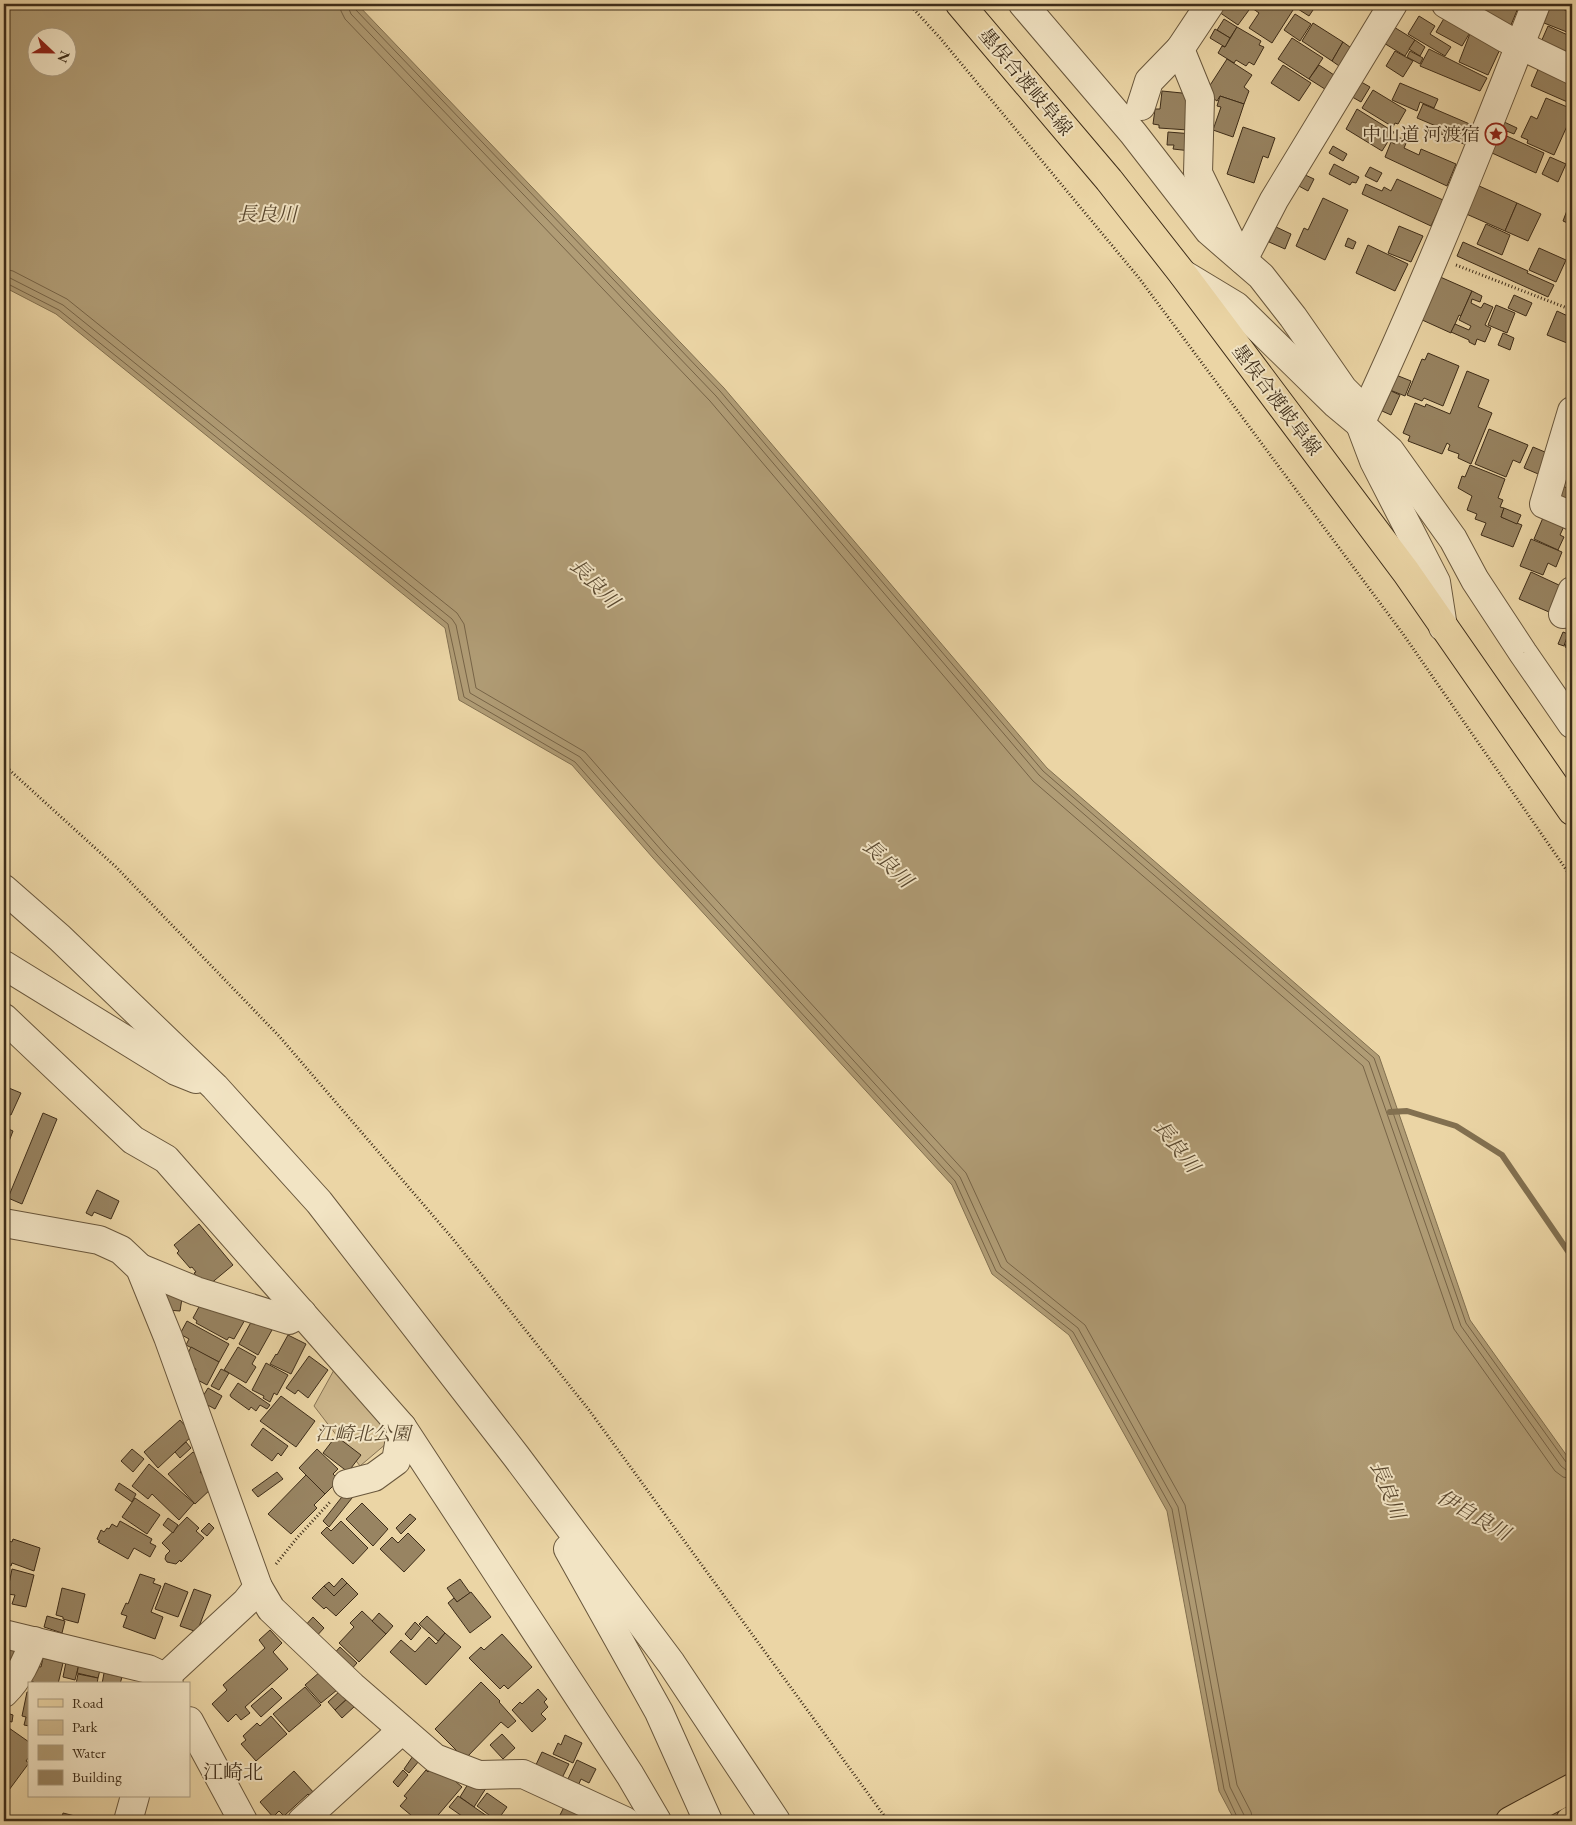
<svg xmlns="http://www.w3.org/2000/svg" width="1576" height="1825" viewBox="0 0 1576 1825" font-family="'EB Garamond','Noto Serif JP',serif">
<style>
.green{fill:#ceb88d;stroke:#867253}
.water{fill:#b09c75;stroke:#827050;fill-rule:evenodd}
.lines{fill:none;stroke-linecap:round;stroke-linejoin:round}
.shore{stroke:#776447;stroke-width:1}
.stream{stroke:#827050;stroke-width:6}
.building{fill:#988462;stroke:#3e2d19}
.minor-casing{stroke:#69573c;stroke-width:30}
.major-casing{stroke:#3e2d19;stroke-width:30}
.path{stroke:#3e2d19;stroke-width:3;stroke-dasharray:1 2.5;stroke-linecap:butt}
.minor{stroke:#f2e4c4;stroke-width:28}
.major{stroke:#ebd5a5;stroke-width:28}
.labels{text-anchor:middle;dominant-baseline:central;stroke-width:4;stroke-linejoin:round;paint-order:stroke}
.street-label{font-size:19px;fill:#3e2d19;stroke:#f2e4c4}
.poi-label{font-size:19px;fill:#3e2d19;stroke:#f2e4c4;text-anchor:end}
.park-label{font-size:19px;font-style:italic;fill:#5b4930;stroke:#f2e4c4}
.water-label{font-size:20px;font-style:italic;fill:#5a4930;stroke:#f2e4c4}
.neighbourhood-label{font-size:20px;fill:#3e2d19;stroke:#f2e4c4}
</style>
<rect width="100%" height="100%" fill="#ebd5a5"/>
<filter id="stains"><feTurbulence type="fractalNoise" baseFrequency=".004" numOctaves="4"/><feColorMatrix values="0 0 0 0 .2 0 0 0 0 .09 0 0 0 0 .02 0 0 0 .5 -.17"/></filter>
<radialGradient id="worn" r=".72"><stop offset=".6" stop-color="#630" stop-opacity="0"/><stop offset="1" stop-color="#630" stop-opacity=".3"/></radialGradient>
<path class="green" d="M334 1370 394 1431 387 1443 360 1466 314 1406Z"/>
<path class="water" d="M4 4H357L724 388 1047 768 1379 1056 1470 1320 1572 1463V1821H1235L1219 1791 1167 1511 1069 1335 992 1274 952 1185 653 858 572 765 459 700 445 628 56 314 4 287ZM38 38H68V68H38Z"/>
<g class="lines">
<g class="shore">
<path d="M340 4 341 11 345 19 710 401 1033 781 1363 1066 1454 1329 1555 1471 1563 1477 1572 1479"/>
<path d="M347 4 351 14 716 396 1039 775 1369 1062 1461 1326 1561 1466 1566 1470 1572 1471"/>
<path d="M353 4 355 9 720 391 1043 771 1374 1058 1466 1323 1566 1462 1572 1465"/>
<path d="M4 269 13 271 67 299 457 613 464 624 476 688 585 752 667 846 966 1173 1007 1262 1085 1325 1185 1505 1237 1785 1251 1812 1253 1821"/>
<path d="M4 277 10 278 63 305 452 619 456 625 470 693 580 757 662 851 960 1177 1001 1267 1078 1328 1178 1507 1230 1787 1244 1815 1245 1821"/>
<path d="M4 283 8 284 59 310 448 624 464 697 575 762 657 855 955 1181 996 1271 1073 1332 1172 1509 1224 1789 1239 1821"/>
</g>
<path class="stream" d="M1390 1112 1407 1111 1456 1126 1502 1155 1572 1257"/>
</g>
<g class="building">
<path d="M1224 4H1241L1249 10 1238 25 1219 12Z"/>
<path d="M1255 4H1284L1293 10 1272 43 1249 28 1259 13 1252 8Z"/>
<path d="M1290 4H1317L1309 16Z"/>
<path d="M1481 4H1523L1520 9 1518 8 1511 25 1478 12Z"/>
<path d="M1551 4 1572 13V34L1544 23Z"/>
<path d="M1295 14 1311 24 1300 41 1284 30Z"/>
<path d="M1446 15 1472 29 1462 46 1436 32Z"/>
<path d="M1419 16 1435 26 1430 34 1451 47 1445 56 1408 34Z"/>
<path d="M1224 19 1237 27 1230 38 1217 30Z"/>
<path d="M1313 23 1343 42 1332 61 1302 41Z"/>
<path d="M1389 24 1415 40 1405 56 1379 40Z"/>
<path d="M1548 26 1572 37V43L1567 54 1541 42Z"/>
<path d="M1237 27 1261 41 1259 45 1264 47 1254 65 1249 62 1246 66 1236 60 1234 63 1218 53 1222 46 1225 47Z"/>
<path d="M1215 29 1230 38 1225 47 1210 38Z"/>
<path d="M1471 31 1502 45 1488 75 1459 62Z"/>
<path d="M1292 38 1323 58 1309 79 1278 59Z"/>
<path d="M1415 40 1425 47 1420 56 1409 49Z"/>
<path d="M1343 42 1354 50 1342 68 1332 61Z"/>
<path d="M1429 49 1487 78 1480 91 1420 66Z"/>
<path d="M1395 51 1413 61 1403 77 1386 66Z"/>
<path d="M1410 51 1423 58 1420 64 1407 57Z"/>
<path d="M1227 59 1252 75 1244 87 1249 91 1244 104 1220 96 1217 101 1205 93Z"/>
<path d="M1283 65 1311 83 1299 101 1271 83Z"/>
<path d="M1319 65 1337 77 1328 91 1309 79Z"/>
<path d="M1539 67 1572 82V104L1531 86Z"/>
<path d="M1356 79 1370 87 1361 102 1347 94Z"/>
<path d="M1400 83 1438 99 1434 108 1420 102 1417 111 1392 100Z"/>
<path d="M1373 90 1406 110 1398 124 1395 123 1393 127 1362 108Z"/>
<path d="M1162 91 1192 94 1188 130 1159 128V125L1153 124 1155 109H1160Z"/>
<path d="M1220 96 1244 104 1233 137 1213 130 1221 107 1217 106Z"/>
<path d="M1546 98 1572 109V115L1554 155 1527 143 1528 140 1521 137 1531 116 1537 119Z"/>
<path d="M1423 104 1472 125 1464 144 1434 131 1436 126 1417 118Z"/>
<path d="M1357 109 1394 132 1382 151 1346 129Z"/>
<path d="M1502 121 1517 128 1514 134 1499 128Z"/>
<path d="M1243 127 1275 138 1268 158 1263 156 1254 183 1227 174Z"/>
<path d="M1168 132 1193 134 1191 151 1173 149 1174 145H1167Z"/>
<path d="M1500 133 1544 153 1536 173 1492 153Z"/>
<path d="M1398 137 1407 141 1404 148 1419 155 1421 149 1456 164 1447 186 1385 157 1391 142 1395 144Z"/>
<path d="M1333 146 1347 154 1343 161 1329 153Z"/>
<path d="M1550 157 1566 164 1558 182 1542 174Z"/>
<path d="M1334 164 1359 177 1356 183 1352 182 1350 185 1329 174Z"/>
<path d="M1370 167 1382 173 1377 182 1365 176Z"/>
<path d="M1303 174 1314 179 1308 191 1297 185Z"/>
<path d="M1397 179 1443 200 1431 226 1362 194 1366 184 1382 191 1384 187 1391 191Z"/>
<path d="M1477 185 1517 203 1505 231 1464 213Z"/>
<path d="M1323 198 1348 210 1325 260 1296 246 1304 228 1308 230Z"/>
<path d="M1571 200H1572V225L1563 221Z"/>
<path d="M1517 203 1541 214 1528 241 1505 231Z"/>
<path d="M1486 224 1510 235 1502 255 1477 244Z"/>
<path d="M1399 226 1423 236 1411 262 1388 253Z"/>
<path d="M1276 227 1291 234 1285 249 1269 242Z"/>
<path d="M1348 238 1356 242 1353 249 1345 246Z"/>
<path d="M1463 242 1528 271 1527 273 1554 285 1548 297 1457 256Z"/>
<path d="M1368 245 1408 264 1395 291 1356 273Z"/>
<path d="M1539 248 1566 260 1556 282 1529 270Z"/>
<path d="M1438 276 1472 291 1461 316 1459 315 1451 333 1420 319Z"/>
<path d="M1472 291 1482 296 1480 302 1472 299 1471 303 1481 308 1484 303 1493 307 1485 325 1491 328 1485 342 1477 339 1475 345 1469 342V340L1451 332 1455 324 1469 330 1471 326 1459 320Z"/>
<path d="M1514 295 1532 303 1526 316 1508 308Z"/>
<path d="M1496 305 1515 313 1507 333 1488 325Z"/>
<path d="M1557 311 1572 318V345L1547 335Z"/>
<path d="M1503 333 1514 338 1510 350 1498 345Z"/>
<path d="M1428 353 1459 366 1443 406 1424 398 1422 401 1407 395 1422 359 1425 360Z"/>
<path d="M1467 371 1489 380 1478 407 1492 413 1471 464 1458 458 1459 454 1448 450 1450 445 1447 443 1442 454 1408 441 1410 436 1403 433 1415 403 1425 407 1426 404 1450 414Z"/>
<path d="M1396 375 1411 381 1405 396 1390 390Z"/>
<path d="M1391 391 1400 395 1391 415 1382 411Z"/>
<path d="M1489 429 1528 445 1520 463 1513 460 1506 477 1475 464Z"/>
<path d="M1533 447 1552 455 1543 476 1524 468Z"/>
<path d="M1470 465 1505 479 1498 498 1503 500 1500 507 1504 508 1501 517 1522 525 1513 547 1481 535 1486 523 1475 519 1477 514 1467 510 1472 496 1458 488 1462 476 1465 477Z"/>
<path d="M1561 486 1572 489V506L1557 501Z"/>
<path d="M1504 508 1521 515 1517 524 1501 517Z"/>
<path d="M1545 513 1566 522 1560 535 1564 537 1558 550 1534 539Z"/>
<path d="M1531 539 1562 552 1556 567 1548 563 1543 575 1520 566Z"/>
<path d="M1531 572 1561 586 1549 612 1519 599Z"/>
<path d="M1563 632 1568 634 1564 646 1558 644Z"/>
<path d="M1569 634 1572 636V650L1565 647Z"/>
<path d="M4 1086 21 1093 11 1115 8 1114 4 1126Z"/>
<path d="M43 1113 57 1119 22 1204 8 1198Z"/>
<path d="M4 1127 13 1131 4 1154Z"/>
<path d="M97 1190 119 1201 111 1219 94 1212 92 1216 86 1213Z"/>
<path d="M199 1224 233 1265 209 1285 201 1281 194 1273 196 1272 192 1267 190 1268 177 1253 179 1251 174 1245Z"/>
<path d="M166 1290 183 1292 180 1311 167 1310 164 1303Z"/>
<path d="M200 1305 246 1318 234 1339 229 1337 227 1340 196 1323 197 1321 193 1318Z"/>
<path d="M255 1315 271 1324 268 1328 272 1330 258 1355 239 1344Z"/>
<path d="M187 1321 229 1344 219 1362 186 1345 189 1339 180 1334Z"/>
<path d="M288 1335 306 1344 291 1374 270 1364 276 1354 277 1355Z"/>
<path d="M191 1347 219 1362 207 1385 192 1377 196 1369 189 1366 185 1359Z"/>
<path d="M238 1347 256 1357 252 1364 256 1367 246 1383 224 1370Z"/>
<path d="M309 1356 328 1370 308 1398 298 1390 295 1394 286 1388Z"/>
<path d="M266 1363 288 1375 277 1395 274 1393 270 1402 263 1398 264 1396 252 1390Z"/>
<path d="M221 1369 229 1373 219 1390 211 1386Z"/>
<path d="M238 1383 270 1405 267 1409 260 1405 256 1411 251 1407 249 1410 231 1397 230 1395Z"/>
<path d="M208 1388 222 1396 215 1409 200 1401Z"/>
<path d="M281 1396 315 1421 296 1447 260 1421Z"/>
<path d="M180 1420 193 1435 158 1468 144 1452Z"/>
<path d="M263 1428 288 1446 281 1456 278 1453 272 1461 251 1445Z"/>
<path d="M336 1436 361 1455 348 1472 323 1453Z"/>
<path d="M186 1442 191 1448 180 1458 175 1452Z"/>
<path d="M132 1449 144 1459 133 1472 121 1461Z"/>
<path d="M317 1449 338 1469 333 1474 339 1480 325 1494 299 1468Z"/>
<path d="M193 1452 206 1466 200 1472 213 1487 195 1504 168 1474Z"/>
<path d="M149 1464 194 1503 179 1520 152 1494 148 1499 132 1486Z"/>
<path d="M277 1472 283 1479 258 1497 252 1490Z"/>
<path d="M306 1475 325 1494 314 1505 317 1508 291 1534 268 1514Z"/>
<path d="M119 1483 136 1494 132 1502 115 1490Z"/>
<path d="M345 1493 352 1498 329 1527 323 1521Z"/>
<path d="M135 1498 160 1515 147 1534 122 1517Z"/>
<path d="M362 1503 388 1529 373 1546 346 1519Z"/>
<path d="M410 1514 416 1519 401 1534 396 1528Z"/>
<path d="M187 1517 199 1528 196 1531 204 1538 181 1562 180 1560 176 1564 167 1562 165 1559 166 1555 170 1551 162 1543Z"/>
<path d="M168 1518 178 1525 173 1533 163 1525Z"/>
<path d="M120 1521 152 1539 150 1543 156 1546 150 1557 134 1548 128 1559 98 1542 100 1541 97 1539 101 1530 104 1532 107 1528 109 1529 112 1524 117 1527Z"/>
<path d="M341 1521 368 1548 353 1564 321 1533 327 1527 331 1531Z"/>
<path d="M209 1523 214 1528 207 1536 201 1531Z"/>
<path d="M408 1533 425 1550 404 1572 380 1549 392 1537 398 1543Z"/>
<path d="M13 1539 40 1548 34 1571 12 1563 11 1566 4 1564V1548L7 1540 12 1542Z"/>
<path d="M12 1569 34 1575 26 1607 12 1604 15 1595 7 1594Z"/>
<path d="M140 1574 155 1579 153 1583 161 1586 151 1612 163 1617 155 1639 123 1627 127 1616 121 1614 126 1603 128 1604Z"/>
<path d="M342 1578 347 1583 334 1596 324 1586 329 1582 334 1587Z"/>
<path d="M460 1579 470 1593 457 1602 447 1588Z"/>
<path d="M165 1583 188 1592 178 1617 155 1609Z"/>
<path d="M347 1583 358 1594 336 1616 326 1607 324 1609 312 1598 324 1586 334 1596Z"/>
<path d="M62 1588 85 1594 78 1623 63 1619V1617L56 1615Z"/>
<path d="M194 1589 211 1595 197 1632 180 1626Z"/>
<path d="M471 1592 491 1617 470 1633 448 1603 454 1598 457 1602Z"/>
<path d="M362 1611 386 1634 359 1662 339 1643 354 1627 350 1623Z"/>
<path d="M379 1613 393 1626 386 1634 372 1621Z"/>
<path d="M47 1616 65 1621 62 1633 44 1627Z"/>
<path d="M427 1616 445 1633 438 1641 419 1624Z"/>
<path d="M313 1617 324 1628 314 1639 303 1628Z"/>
<path d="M415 1622 421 1628 411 1640 405 1634Z"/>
<path d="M270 1630 282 1643 273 1652 288 1669 245 1707 250 1713 241 1720 236 1714 228 1722 212 1704 227 1690 223 1685 265 1648 259 1640Z"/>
<path d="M445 1633 461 1647 426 1685 390 1652 401 1640 415 1652 429 1637 436 1644Z"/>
<path d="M502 1634 532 1667 508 1689 504 1685 500 1689 469 1658 481 1647 484 1650Z"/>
<path d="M10 1647 20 1654 4 1681V1652L6 1654Z"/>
<path d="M340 1647 357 1663 349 1672 332 1656Z"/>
<path d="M43 1658 63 1663 58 1684H33L34 1682 31 1681 35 1666 41 1667Z"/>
<path d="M66 1662 79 1664 75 1680 63 1677Z"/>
<path d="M79 1664 100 1670 98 1678 77 1673Z"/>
<path d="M321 1671 337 1690 321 1703 305 1685Z"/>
<path d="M104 1673 122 1677 120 1684H102Z"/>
<path d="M78 1674 98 1678 97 1684H76Z"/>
<path d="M481 1682 500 1701 499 1702 516 1721 508 1728 501 1722 465 1759 435 1729Z"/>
<path d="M305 1687 321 1705 289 1732 273 1714Z"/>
<path d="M272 1688 282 1698 261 1717 251 1706Z"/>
<path d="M538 1689 547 1699 544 1702 548 1707 541 1714 546 1719 532 1732 512 1710 520 1702 522 1704Z"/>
<path d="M341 1690 348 1698 335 1710 328 1702Z"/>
<path d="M27 1692H29V1726L24 1725 26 1717 22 1716Z"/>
<path d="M348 1698 355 1706 342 1718 335 1710Z"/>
<path d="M4 1712 13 1715 12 1722 4 1720Z"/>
<path d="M271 1716 287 1734 256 1761 241 1744 246 1740 243 1736 257 1723 260 1726Z"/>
<path d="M9 1728 29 1742V1757L26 1761 29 1763 9 1790 4 1786V1736Z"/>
<path d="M502 1734 515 1748 503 1759 490 1745Z"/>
<path d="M565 1735 582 1743 573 1763 553 1754 558 1743 561 1745Z"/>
<path d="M542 1752 569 1764 561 1780 534 1769Z"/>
<path d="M413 1756 419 1761 409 1773 404 1769Z"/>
<path d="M577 1760 596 1769 589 1783 581 1779 578 1786 567 1781Z"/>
<path d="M440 1768 462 1787 433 1821H408L412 1816 400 1806 407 1798 404 1796 426 1770 428 1772 431 1769 435 1773Z"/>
<path d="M403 1770 408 1775 398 1787 393 1782Z"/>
<path d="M294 1771 315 1794 311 1797 308 1794 284 1816 279 1811 273 1817 260 1802Z"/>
<path d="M468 1784 488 1785 474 1807 460 1797Z"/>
<path d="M487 1793 507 1807 497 1821 477 1806Z"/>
<path d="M458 1796 487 1816 483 1821H473L470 1819 469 1821 449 1807Z"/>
<path d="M565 1805 591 1817 589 1821H557Z"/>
<path d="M63 1813 95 1821H61Z"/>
</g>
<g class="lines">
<g class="minor-casing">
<g id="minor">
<path d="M1023 4 1133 133 1209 231 1261 276 1293 317 1343 389 1356 402"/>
<path d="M1446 4 1505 38 1572 70"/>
<path d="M1180 49 1200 98 1198 173 1230 239"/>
<path d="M1141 106 1149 81 1180 49 1210 4"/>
<path d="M1243 260 1274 200 1393 4"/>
<path d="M1183 274 1236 306 1336 404 1360 424 1390 451 1453 539 1475 580 1523 653 1572 724"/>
<path d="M1572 411 1544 504 1572 516"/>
<path d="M1563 614 1572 591"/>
<path d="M1443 627 1436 582 1374 461 1360 424C1425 286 1481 145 1536 4"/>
<path d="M4 889 60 938 215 1087 319 1202 516 1456 671 1663 776 1821"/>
<path d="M4 965 176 1071 196 1079"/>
<path d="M4 1018 133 1140 166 1159 402 1427 630 1775 657 1821"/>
<path d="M4 1223 99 1240 121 1250 140 1268 168 1337 258 1587 271 1609 352 1686 435 1758 479 1775 523 1774 625 1821"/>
<path d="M140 1268 196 1291 289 1320 302 1313"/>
<path d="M347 1484 374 1477 396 1461 402 1427"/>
<path d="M568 1549 659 1712 708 1821"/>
<path d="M4 1634 148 1669 165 1677 169 1684"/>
<path d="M164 1684 165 1677 246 1602 258 1587"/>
<path d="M4 1693C19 1678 27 1661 34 1641"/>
<path d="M189 1721 243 1821"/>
<path d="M128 1821 135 1796"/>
<path d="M302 1821 402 1730"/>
</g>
</g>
<g class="major-casing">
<g id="major">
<path d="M960 4 1109 180 1182 273 1406 572 1572 811"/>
<path d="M1510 1821 1572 1788"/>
<path d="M1570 1821 1572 1820"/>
</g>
</g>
<g class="path">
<path d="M909 4 940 38 1139 278 1403 634 1572 878"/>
<path d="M1456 265 1572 310"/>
<path d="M4 765 116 867 279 1036 453 1239 589 1410 888 1821"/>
<path d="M276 1564 297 1538 331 1501"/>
</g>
<use href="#minor" class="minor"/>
<use href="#major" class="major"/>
</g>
<defs>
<g id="sight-ring" transform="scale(1.125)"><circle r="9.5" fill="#f2e4c4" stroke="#8f2418" stroke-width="1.5"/><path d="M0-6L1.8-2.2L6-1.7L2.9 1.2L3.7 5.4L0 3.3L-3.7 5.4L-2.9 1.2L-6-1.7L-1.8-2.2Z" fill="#8f2418"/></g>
</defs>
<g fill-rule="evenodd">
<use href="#sight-ring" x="1496" y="134"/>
</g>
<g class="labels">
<g class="street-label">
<text transform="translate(1026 82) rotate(50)">墨俣合渡岐阜線</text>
<text transform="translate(1277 400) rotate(53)">墨俣合渡岐阜線</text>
</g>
<g class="poi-label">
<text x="1480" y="134">中山道 河渡宿</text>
</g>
<g class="park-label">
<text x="363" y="1433">江崎北公園</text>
</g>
<g class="water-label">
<text x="267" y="214">長良川</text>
<text transform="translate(595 583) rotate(45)">長良川</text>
<text transform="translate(888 863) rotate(44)">長良川</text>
<text transform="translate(1177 1146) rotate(52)">長良川</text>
<text transform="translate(1388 1490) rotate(68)">長良川</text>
<text transform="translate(1474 1515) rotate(30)">伊自良川</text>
</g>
<g class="neighbourhood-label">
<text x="233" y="1772">江崎北</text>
</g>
</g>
<rect width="1576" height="1825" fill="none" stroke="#ebd5a5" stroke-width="20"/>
<rect x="5" y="5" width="1566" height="1815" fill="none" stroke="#3e2d19" stroke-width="2.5"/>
<rect x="10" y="10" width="1556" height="1805" fill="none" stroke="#3e2d19"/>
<rect x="28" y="1682" width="162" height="115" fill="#f2e4c4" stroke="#aa9b80"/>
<rect x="38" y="1699" width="25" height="8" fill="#ebd5a5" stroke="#aa9b80"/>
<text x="72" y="1708" font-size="15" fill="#3e2d19">Road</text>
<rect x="38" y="1720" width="25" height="15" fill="#ceb88d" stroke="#aa9b80"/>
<text x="72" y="1732" font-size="15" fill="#3e2d19">Park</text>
<rect x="38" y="1745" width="25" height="15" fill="#b09c75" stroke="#aa9b80"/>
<text x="72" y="1758" font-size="15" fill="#3e2d19">Water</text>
<rect x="38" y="1770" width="25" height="15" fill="#988462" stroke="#aa9b80"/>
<text x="72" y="1782" font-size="15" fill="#3e2d19">Building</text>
<g transform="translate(52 52) rotate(112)"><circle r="24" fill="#f2e4c4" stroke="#aa9b80"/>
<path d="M0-4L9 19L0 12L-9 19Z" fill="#8f2418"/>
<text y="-8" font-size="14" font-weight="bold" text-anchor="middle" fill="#3e2d19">N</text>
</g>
<rect width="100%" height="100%" filter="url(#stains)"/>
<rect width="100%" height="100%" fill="url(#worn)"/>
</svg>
